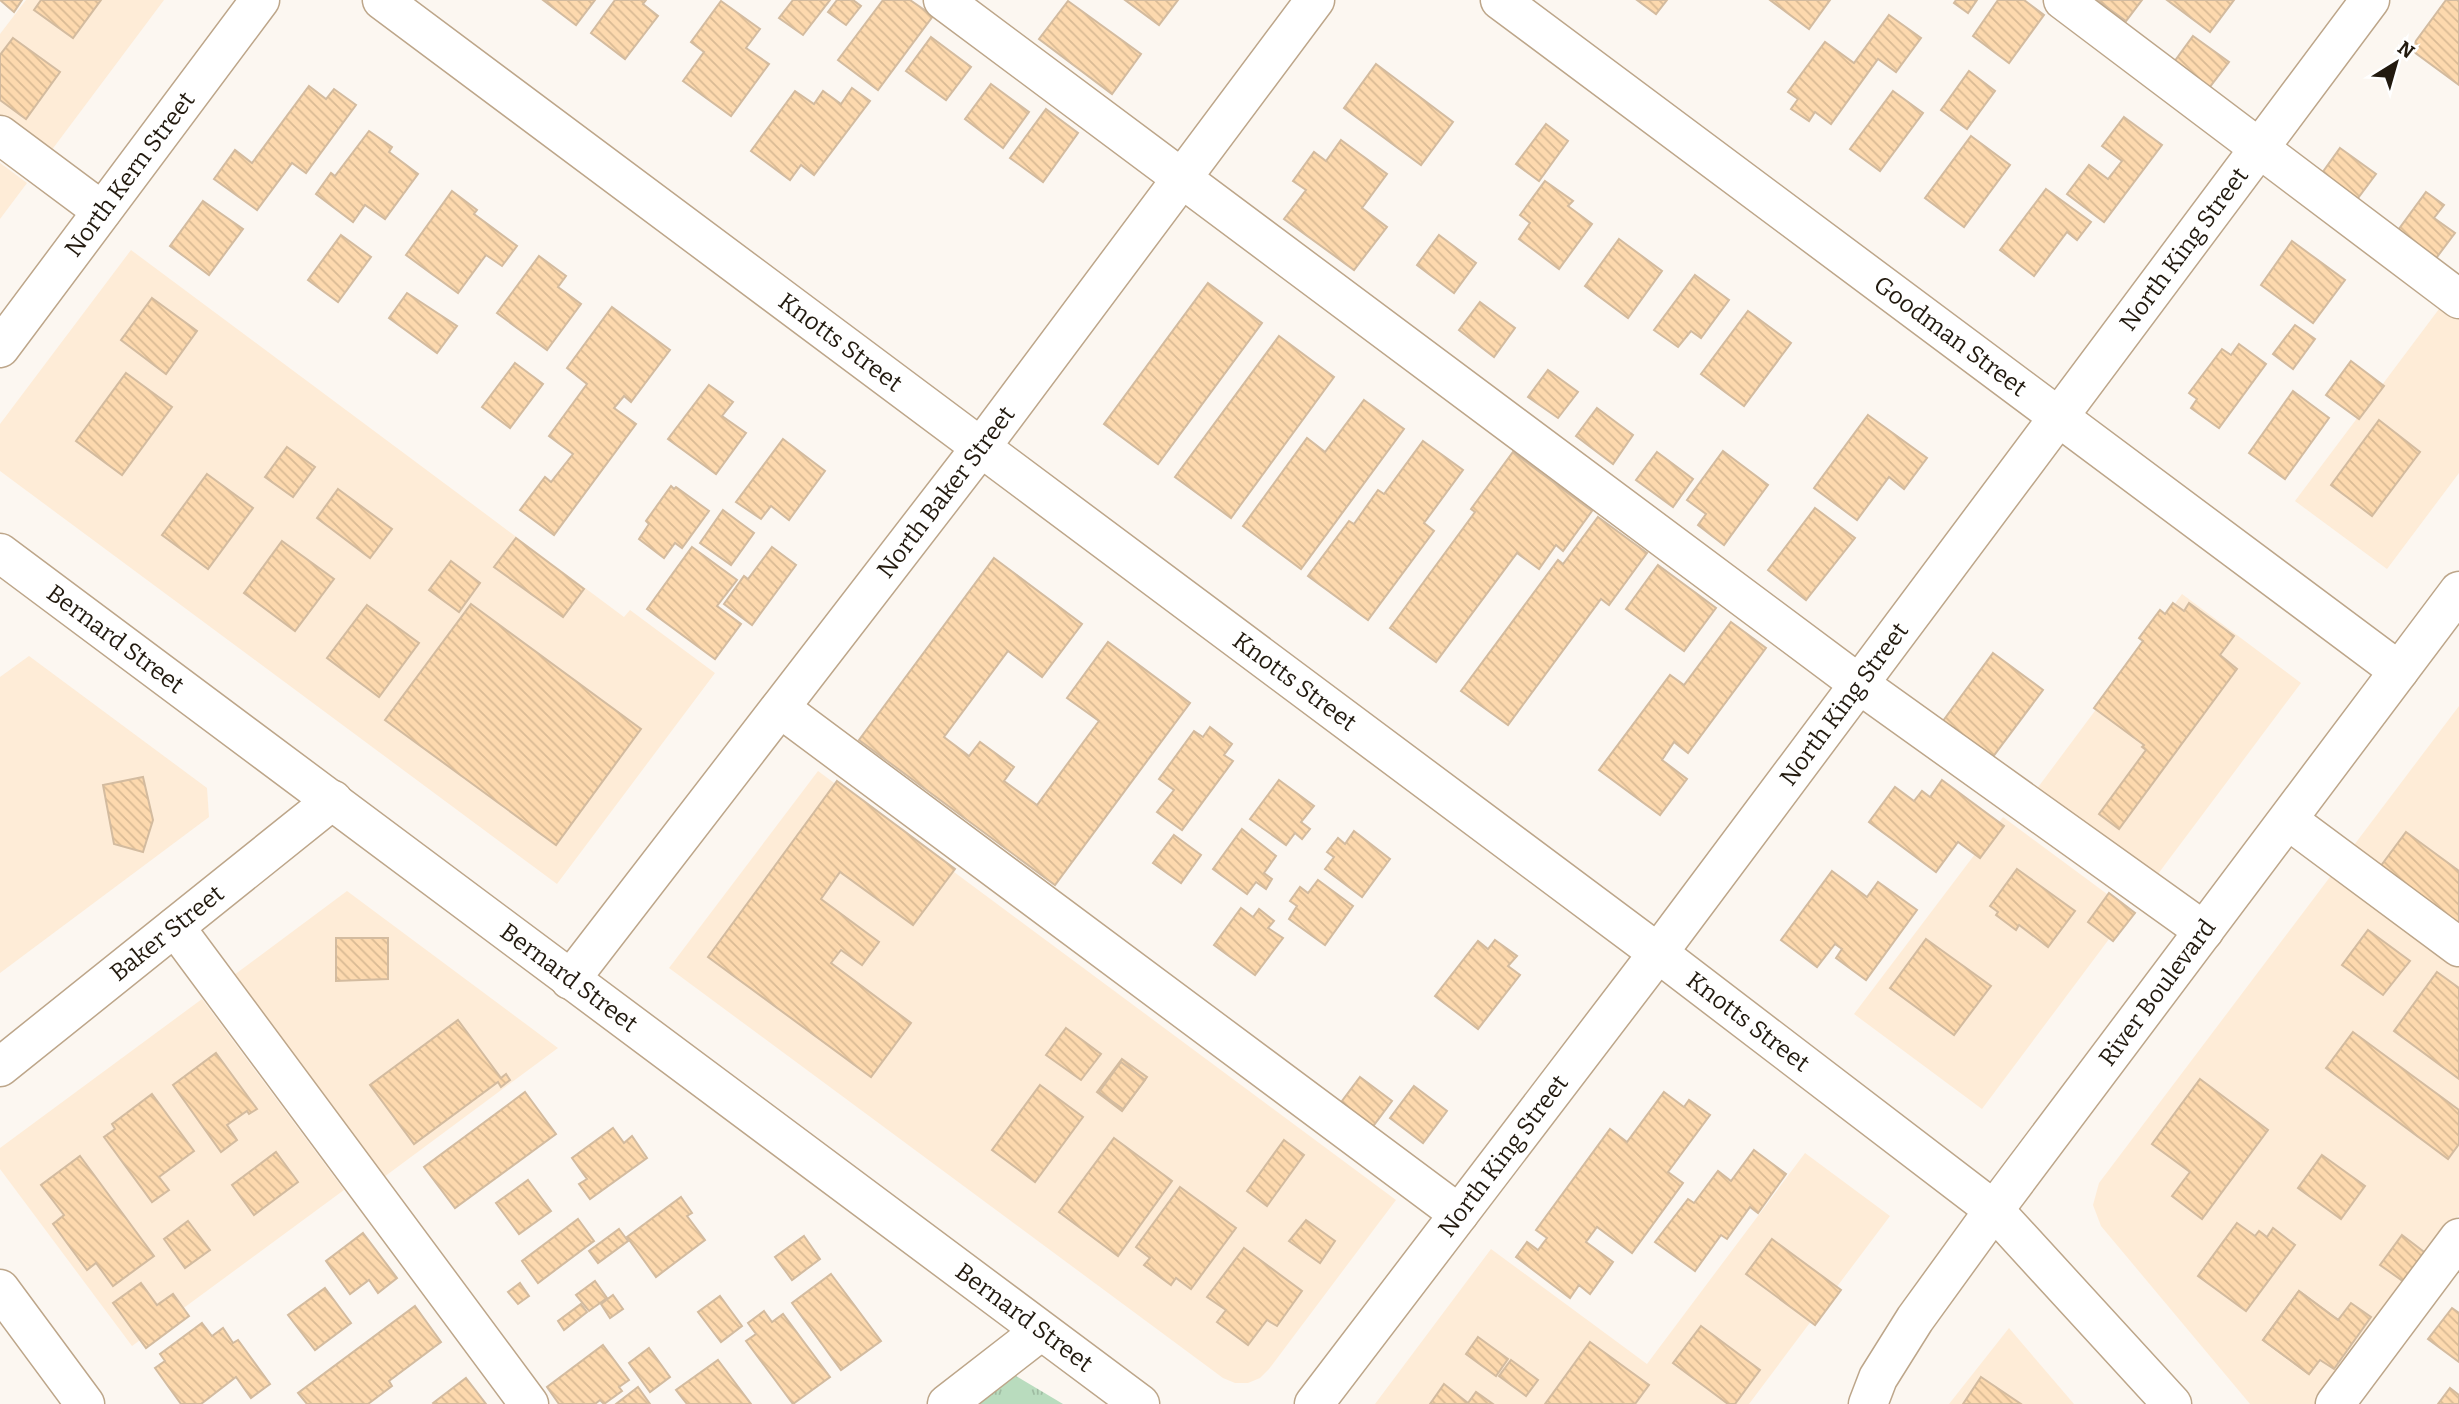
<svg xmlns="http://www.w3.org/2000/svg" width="2459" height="1404" viewBox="0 0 2459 1404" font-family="Bitter,serif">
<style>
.built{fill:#feecd7}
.park{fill:url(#park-tufts)}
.building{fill:url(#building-back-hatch);stroke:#d3bb9f;stroke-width:2}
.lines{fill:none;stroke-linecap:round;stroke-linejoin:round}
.minor-casing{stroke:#bda68a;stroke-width:41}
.major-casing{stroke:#bda68a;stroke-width:41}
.minor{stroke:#fff;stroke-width:38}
.major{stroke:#fff;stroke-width:38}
.labels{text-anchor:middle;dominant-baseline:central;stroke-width:5;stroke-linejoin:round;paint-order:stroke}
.street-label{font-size:24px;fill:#221a0f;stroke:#fff}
</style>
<defs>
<pattern id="park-tufts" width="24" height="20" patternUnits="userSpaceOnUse" patternTransform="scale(1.75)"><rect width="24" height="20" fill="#b9dcbe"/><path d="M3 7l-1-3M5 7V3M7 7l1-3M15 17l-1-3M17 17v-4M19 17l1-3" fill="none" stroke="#9fbca2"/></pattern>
<pattern id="building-back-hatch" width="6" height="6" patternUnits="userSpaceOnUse" patternTransform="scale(1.75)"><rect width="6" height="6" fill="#fdd9ae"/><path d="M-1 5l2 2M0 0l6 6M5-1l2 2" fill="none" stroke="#d9ba94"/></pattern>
</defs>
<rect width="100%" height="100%" fill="#fcf7f1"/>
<g class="built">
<path d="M26 0H164L48 155 0 122V34Z"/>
<path d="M0 163 27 183 0 219Z"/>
<path d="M131 250 624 617 630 610 715 673 557 884 0 471V424Z"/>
<path d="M2445 301 2459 311V473L2387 569 2295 501Z"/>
<path d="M2182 594 2301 683 2152 882 2033 794Z"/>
<path d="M29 656 207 788 209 817 0 973V677Z"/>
<path d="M2459 706V1215L2317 1404H2250L2101 1226 2093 1205 2099 1183Z"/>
<path d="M818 771 1396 1200 1269 1369 1260 1378 1248 1383H1235L1223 1378 669 968Z"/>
<path d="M2003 817 2130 911 1982 1109 1854 1014Z"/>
<path d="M347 891 558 1048 380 1180 230 978Z"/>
<path d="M202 999 344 1190 132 1346 0 1169V1148Z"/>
<path d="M1805 1153 1890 1216 1749 1404H1375L1491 1249 1647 1364Z"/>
<path d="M2009 1328 2074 1404H1949Z"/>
</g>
<path class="park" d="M1004 1369 1063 1404H962Z"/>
<g class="building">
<path d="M0 0H22L14 12Z"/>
<path d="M41 0H101L73 38 34 10Z"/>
<path d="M543 0H595L576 25Z"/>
<path d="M615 0H646L643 4 658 16 625 59 591 33Z"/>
<path d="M793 0H830L803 35 779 18Z"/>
<path d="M837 0H853L861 6 846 25 828 12Z"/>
<path d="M883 0H910L933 16 878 90 838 60Z"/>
<path d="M1125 0H1178L1159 25Z"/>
<path d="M1637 0H1667L1656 14Z"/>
<path d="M1770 0H1830L1809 29Z"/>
<path d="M1956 0H1977L1968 13 1954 3Z"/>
<path d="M1998 0H2024L2044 15 2009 63 1973 36Z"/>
<path d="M2097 0H2142L2126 21Z"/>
<path d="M2167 0H2234L2210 32Z"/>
<path d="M2446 0H2459V85L2410 49Z"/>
<path d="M721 1 760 29 746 48 769 64 731 116 683 81 704 52 691 42Z"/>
<path d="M1068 1 1141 54 1112 94 1039 39Z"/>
<path d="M1889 15 1921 38 1896 72 1878 59 1831 124 1815 112 1809 121 1791 109 1798 99 1788 92 1825 42 1854 63Z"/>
<path d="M2193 36 2229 62 2209 88 2174 62Z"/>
<path d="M931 37 971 67 946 100 906 71Z"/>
<path d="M13 38 60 72 26 119 0 100V55Z"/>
<path d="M1376 64 1453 122 1421 165 1344 108Z"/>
<path d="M1969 71 1995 91 1967 129 1941 110Z"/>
<path d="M991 84 1029 112 1003 148 965 119Z"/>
<path d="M309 86 326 99 334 89 356 105 306 173 292 163 257 210 214 179 235 150 252 163Z"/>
<path d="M852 88 870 101 814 175 801 165 790 180 751 151 795 91 814 104 823 91 841 104Z"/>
<path d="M1893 91 1923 113 1880 171 1850 149Z"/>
<path d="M1046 109 1078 133 1043 182 1010 158Z"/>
<path d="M2124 117 2162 145 2104 222 2067 194 2089 165 2108 179 2122 161 2102 146Z"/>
<path d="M1546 124 1568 141 1539 181 1516 164Z"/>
<path d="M369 131 392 147 389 152 418 174 385 219 365 205 353 222 316 194 331 173 335 176Z"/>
<path d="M1971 136 2010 165 1964 227 1925 198Z"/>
<path d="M1341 140 1387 174 1362 208 1387 227 1354 270 1284 219 1306 190 1293 181 1314 152 1326 161Z"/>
<path d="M2340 148 2376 174 2352 206 2317 180Z"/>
<path d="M1545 181 1573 201 1568 206 1592 224 1559 269 1519 239 1530 223 1520 215Z"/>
<path d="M2046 189 2091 222 2077 240 2067 232 2034 276 2000 250Z"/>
<path d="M452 191 477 210 474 214 517 246 502 266 486 255 458 293 406 255Z"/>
<path d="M2426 192 2444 205 2434 218 2455 233 2431 265 2393 237Z"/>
<path d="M203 201 243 229 209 275 170 246Z"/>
<path d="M341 235 371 257 338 302 308 280Z"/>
<path d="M1439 235 1476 263 1454 293 1417 265Z"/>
<path d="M1619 239 1662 271 1628 318 1585 286Z"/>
<path d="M2292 241 2345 280 2313 323 2261 285Z"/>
<path d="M539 256 566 276 558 287 581 304 547 350 497 313Z"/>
<path d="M1695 275 1729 300 1701 338 1691 331 1678 347 1654 330Z"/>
<path d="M1208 283 1262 323 1158 464 1104 424Z"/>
<path d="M407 293 457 326 437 353 389 318Z"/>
<path d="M152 298 197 331 166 374 121 340Z"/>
<path d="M1480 302 1515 328 1494 357 1459 330Z"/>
<path d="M612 307 670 350 631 402 624 396 614 408 636 424 554 535 520 510 545 477 551 482 573 454 549 436 587 384 567 368Z"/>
<path d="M1748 311 1791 343 1744 406 1701 374Z"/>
<path d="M2295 325 2315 339 2293 369 2273 354Z"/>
<path d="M1279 336 1334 377 1231 518 1175 477Z"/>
<path d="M2239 344 2266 364 2219 428 2191 408 2197 399 2189 393 2222 349 2231 355Z"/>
<path d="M2351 361 2384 386 2359 419 2326 395Z"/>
<path d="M515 363 543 384 510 428 482 407Z"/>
<path d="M1548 370 1578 392 1558 418 1528 397Z"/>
<path d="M126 373 172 407 122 475 76 441Z"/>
<path d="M709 385 733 402 722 416 746 433 716 474 668 439Z"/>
<path d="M2293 391 2329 418 2285 479 2249 453Z"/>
<path d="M1364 400 1404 429 1301 569 1243 526 1307 438 1325 452Z"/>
<path d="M1597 408 1633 435 1613 464 1576 436Z"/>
<path d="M1868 415 1927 458 1904 489 1889 477 1857 520 1814 488Z"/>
<path d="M2379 420 2420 452 2372 516 2331 485Z"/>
<path d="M783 439 825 471 789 520 771 506 761 519 736 502Z"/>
<path d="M1423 441 1463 470 1424 523 1434 531 1368 620 1308 576 1349 521 1354 524 1378 490 1384 494Z"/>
<path d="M287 447 315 467 293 497 265 477Z"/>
<path d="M1723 451 1768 485 1724 545 1698 525 1706 514 1687 500Z"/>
<path d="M1513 452 1592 511 1563 551 1556 545 1539 569 1517 553 1436 662 1390 628 1475 512 1471 509Z"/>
<path d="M1657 452 1693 479 1673 507 1636 480Z"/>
<path d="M207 474 253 508 208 569 162 535Z"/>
<path d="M671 486 674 489 676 487 709 511 682 548 675 543 664 558 639 539 649 524 646 521Z"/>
<path d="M338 489 392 529 370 558 317 518Z"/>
<path d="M1815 508 1855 538 1806 600 1768 570Z"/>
<path d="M723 510 754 533 731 565 700 543Z"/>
<path d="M1598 517 1647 553 1609 605 1601 599 1508 725 1461 691 1558 560 1563 564Z"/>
<path d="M516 538 584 589 563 617 494 567Z"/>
<path d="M282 541 334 579 295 631 244 593Z"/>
<path d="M692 547 737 580 717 606 741 624 715 659 647 609Z"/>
<path d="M772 547 796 565 752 625 724 604 744 576 748 579Z"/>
<path d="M994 558 1082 624 1042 677 1008 651 944 737 969 756 980 742 1014 767 1004 781 1037 805 1099 721 1067 698 1108 642 1190 703 1055 885 859 740Z"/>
<path d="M451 561 480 583 459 612 429 590Z"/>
<path d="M1658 565 1716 608 1684 651 1626 609Z"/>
<path d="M2173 603 2184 611 2189 603 2234 636 2220 655 2237 669 2119 829 2099 814 2146 750 2142 747 2144 745 2094 708 2143 641 2139 638 2160 610 2165 614Z"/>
<path d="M471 604 641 729 556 845 385 720Z"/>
<path d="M367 605 419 643 379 697 327 658Z"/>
<path d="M1731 622 1766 648 1688 753 1674 742 1662 760 1687 779 1660 815 1599 770 1670 675 1684 685Z"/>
<path d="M1993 653 2043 690 1989 762 1940 725Z"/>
<path d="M1210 727 1232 744 1224 755 1233 761 1182 830 1157 812 1174 790 1159 779 1194 731 1203 737Z"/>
<path d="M143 777 153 820 143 852 114 844 103 785Z"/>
<path d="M1279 780 1314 806 1301 822 1310 829 1302 839 1295 833 1286 845 1250 819Z"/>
<path d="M1942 780 2004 826 1980 858 1958 842 1936 872 1869 822 1895 787 1914 801 1922 791 1930 797Z"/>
<path d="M837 781 955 869 913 925 840 872 821 899 879 942 862 965 841 950 831 963 911 1023 871 1077 708 957Z"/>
<path d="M1242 829 1276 856 1264 873 1272 879 1266 889 1256 882 1247 894 1213 869Z"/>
<path d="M1354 831 1390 859 1362 897 1325 869 1334 857 1327 852 1338 838 1345 844Z"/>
<path d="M2406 832 2459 871V926L2380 867Z"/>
<path d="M1174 835 1201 855 1181 883 1153 863Z"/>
<path d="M2017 869 2075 911 2048 947 2019 925 2016 930 1996 915 1998 912 1990 906Z"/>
<path d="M1832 871 1867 897 1878 882 1917 910 1866 980 1836 958 1842 949 1835 944 1817 967 1781 940Z"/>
<path d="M1318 880 1353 906 1325 945 1289 919 1297 906 1290 901 1300 887 1308 893Z"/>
<path d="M2109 893 2135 913 2113 941 2088 922Z"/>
<path d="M1241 908 1253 917 1259 909 1274 921 1268 928 1283 938 1255 975 1214 945Z"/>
<path d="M2368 930 2410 961 2383 995 2342 965Z"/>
<path d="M336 938H388V979L336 981Z"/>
<path d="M1926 939 1991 986 1954 1035 1890 988Z"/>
<path d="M1495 940 1517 956 1508 966 1520 975 1478 1029 1435 996 1478 941 1488 949Z"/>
<path d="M2437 972 2459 988V1079L2394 1031Z"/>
<path d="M458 1020 501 1078 506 1074 510 1080 501 1087 498 1082 414 1144 370 1085Z"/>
<path d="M1066 1028 1101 1054 1081 1080 1046 1055Z"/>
<path d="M2353 1032 2459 1110V1144L2448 1159 2326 1068Z"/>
<path d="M216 1053 257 1109 249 1114 247 1111 227 1125 237 1140 221 1152 173 1085Z"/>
<path d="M1122 1059 1147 1077 1122 1111 1097 1092Z"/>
<path d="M1121 1062 1145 1080 1123 1109 1099 1092Z"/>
<path d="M1360 1077 1392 1101 1365 1137 1333 1113Z"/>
<path d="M2200 1079 2268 1130 2202 1219 2172 1196 2190 1172 2152 1144Z"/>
<path d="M1040 1085 1083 1117 1035 1182 992 1150Z"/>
<path d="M1414 1086 1447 1111 1423 1143 1390 1118Z"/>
<path d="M525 1092 556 1134 455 1208 424 1167Z"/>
<path d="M1664 1092 1684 1107 1689 1100 1710 1115 1668 1172 1683 1183 1632 1253 1597 1227 1586 1242 1613 1262 1590 1294 1579 1285 1570 1298 1516 1257 1527 1242 1538 1250 1547 1238 1536 1230 1610 1129 1627 1142Z"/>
<path d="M152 1094 194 1151 159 1177 169 1190 152 1202 104 1137 115 1129 112 1124Z"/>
<path d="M613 1128 624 1143 632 1136 647 1158 590 1199 579 1184 587 1179 572 1158Z"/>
<path d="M1114 1138 1172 1181 1118 1256 1059 1212Z"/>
<path d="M1284 1140 1304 1155 1267 1206 1247 1191Z"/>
<path d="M1754 1150 1786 1174 1758 1213 1750 1207 1727 1239 1721 1235 1695 1271 1655 1242 1688 1199 1694 1203 1718 1171 1731 1181Z"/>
<path d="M276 1152 298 1182 254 1215 232 1185Z"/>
<path d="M2322 1155 2365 1186 2341 1219 2298 1188Z"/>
<path d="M80 1156 154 1256 113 1286 96 1263 87 1270 53 1224 64 1215 41 1185Z"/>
<path d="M528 1180 551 1211 519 1234 496 1203Z"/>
<path d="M1180 1187 1236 1228 1191 1289 1176 1278 1171 1285 1144 1265 1150 1258 1136 1247Z"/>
<path d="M681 1197 692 1213 687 1216 705 1240 656 1277 627 1237Z"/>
<path d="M578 1219 594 1241 538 1283 522 1261Z"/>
<path d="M1306 1220 1335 1241 1320 1263 1289 1241Z"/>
<path d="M188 1221 210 1250 185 1268 164 1239Z"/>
<path d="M2237 1223 2255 1236 2259 1231 2267 1237 2273 1228 2295 1245 2246 1311 2198 1276Z"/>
<path d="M619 1229 628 1241 598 1263 589 1251Z"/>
<path d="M363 1233 397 1278 378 1293 369 1280 350 1294 326 1261Z"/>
<path d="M2402 1235 2428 1255 2407 1284 2380 1265Z"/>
<path d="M804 1236 820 1259 792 1280 775 1257Z"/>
<path d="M1772 1239 1841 1290 1815 1325 1746 1274Z"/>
<path d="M1244 1248 1302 1291 1277 1326 1267 1320 1248 1345 1217 1322 1226 1310 1207 1297Z"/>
<path d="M831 1274 881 1341 841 1370 792 1303Z"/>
<path d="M595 1281 607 1298 589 1311 576 1295Z"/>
<path d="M141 1283 157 1305 173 1294 189 1316 146 1348 113 1303Z"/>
<path d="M520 1283 529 1296 518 1304 508 1292Z"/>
<path d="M325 1288 351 1323 315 1350 288 1315Z"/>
<path d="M2299 1291 2345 1325 2309 1374 2263 1340Z"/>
<path d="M2299 1291 2338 1320 2351 1303 2371 1317 2334 1369 2320 1360 2309 1374 2263 1340Z"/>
<path d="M613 1295 623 1309 610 1318 601 1304Z"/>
<path d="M720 1296 742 1326 721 1342 698 1312Z"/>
<path d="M581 1304 587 1312 564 1330 558 1321Z"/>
<path d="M415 1306 441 1342 389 1381 392 1386 368 1404H307L298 1393Z"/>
<path d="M2452 1308 2459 1313V1362L2428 1339Z"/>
<path d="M764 1311 772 1322 783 1314 830 1377 793 1404 746 1341 756 1334 748 1323Z"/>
<path d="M202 1323 212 1336 223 1328 233 1343 238 1340 270 1384 251 1398 236 1377 201 1404H181L155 1368 165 1361 160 1354Z"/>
<path d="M1701 1326 1760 1370 1735 1404H1728L1673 1363Z"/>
<path d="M1478 1337 1508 1359 1496 1376 1466 1354Z"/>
<path d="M1590 1342 1649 1385 1635 1404H1545Z"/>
<path d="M603 1345 629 1380 619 1387 622 1391 604 1404 600 1400 595 1404H559L547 1387Z"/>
<path d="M649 1348 670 1377 650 1392 629 1363Z"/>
<path d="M718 1360 751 1404H687L676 1390Z"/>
<path d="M1511 1360 1538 1380 1526 1396 1499 1376Z"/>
<path d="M1981 1377 2021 1404H1963Z"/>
<path d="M466 1378 486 1404H434L433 1403Z"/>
<path d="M1444 1384 1468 1403 1476 1392 1493 1404H1430Z"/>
<path d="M638 1387 650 1404H616Z"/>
<path d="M2450 1388 2459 1395V1404H2438Z"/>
</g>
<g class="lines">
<g class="minor-casing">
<g id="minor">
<path id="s1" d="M382 0 1658 953 1994 1210 2172 1404"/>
<path d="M943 0 1859 684 2204 931"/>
<path id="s2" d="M1500 0 2399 671"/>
<path d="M2063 0 2459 299"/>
<path d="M0 135 102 211"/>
<path id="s3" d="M0 348 260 0"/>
<path id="s4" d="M0 553 1140 1404"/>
<path d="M780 708 1459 1214"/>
<path d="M2288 820 2459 947"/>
<path d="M175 927 529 1404"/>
<path id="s5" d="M570 980 981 447 1315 0"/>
<path id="s6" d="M0 1067 333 800"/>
<path d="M0 1289 85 1404"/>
<path d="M947 1404 1041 1331"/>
<path id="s7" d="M1314 1404 1658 953 2370 0"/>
<path d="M2335 1404 2459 1238"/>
</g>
</g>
<g class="major-casing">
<g id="major">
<path id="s8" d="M1868 1404 1878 1378 1915 1319 1994 1210 2459 591"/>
</g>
</g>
<use href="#minor" class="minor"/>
<use href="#major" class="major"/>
</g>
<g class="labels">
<g class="street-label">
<text stroke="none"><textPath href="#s3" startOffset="217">North Kern Street</textPath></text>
<text stroke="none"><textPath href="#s7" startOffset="1446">North King Street</textPath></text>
<text stroke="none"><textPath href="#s2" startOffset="562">Goodman Street</textPath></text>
<text stroke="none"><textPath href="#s1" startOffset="572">Knotts Street</textPath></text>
<text stroke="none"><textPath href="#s5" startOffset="616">North Baker Street</textPath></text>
<text stroke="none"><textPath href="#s4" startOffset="144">Bernard Street</textPath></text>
<text stroke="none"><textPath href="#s1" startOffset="1139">Knotts Street</textPath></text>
<text stroke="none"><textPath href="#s7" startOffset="878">North King Street</textPath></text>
<text stroke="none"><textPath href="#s6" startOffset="214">Baker Street</textPath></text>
<text stroke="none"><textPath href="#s4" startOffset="710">Bernard Street</textPath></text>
<text stroke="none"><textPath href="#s8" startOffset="504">River Boulevard</textPath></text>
<text stroke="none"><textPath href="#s1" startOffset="1706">Knotts Street</textPath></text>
<text stroke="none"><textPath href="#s7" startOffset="312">North King Street</textPath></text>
<text stroke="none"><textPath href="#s4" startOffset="1278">Bernard Street</textPath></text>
</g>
</g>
<g transform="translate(2396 63) rotate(37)" stroke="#ffffff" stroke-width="5" paint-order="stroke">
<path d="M0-5L12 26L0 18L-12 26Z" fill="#221a0f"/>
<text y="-10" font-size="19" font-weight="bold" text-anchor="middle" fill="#221a0f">N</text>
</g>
</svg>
